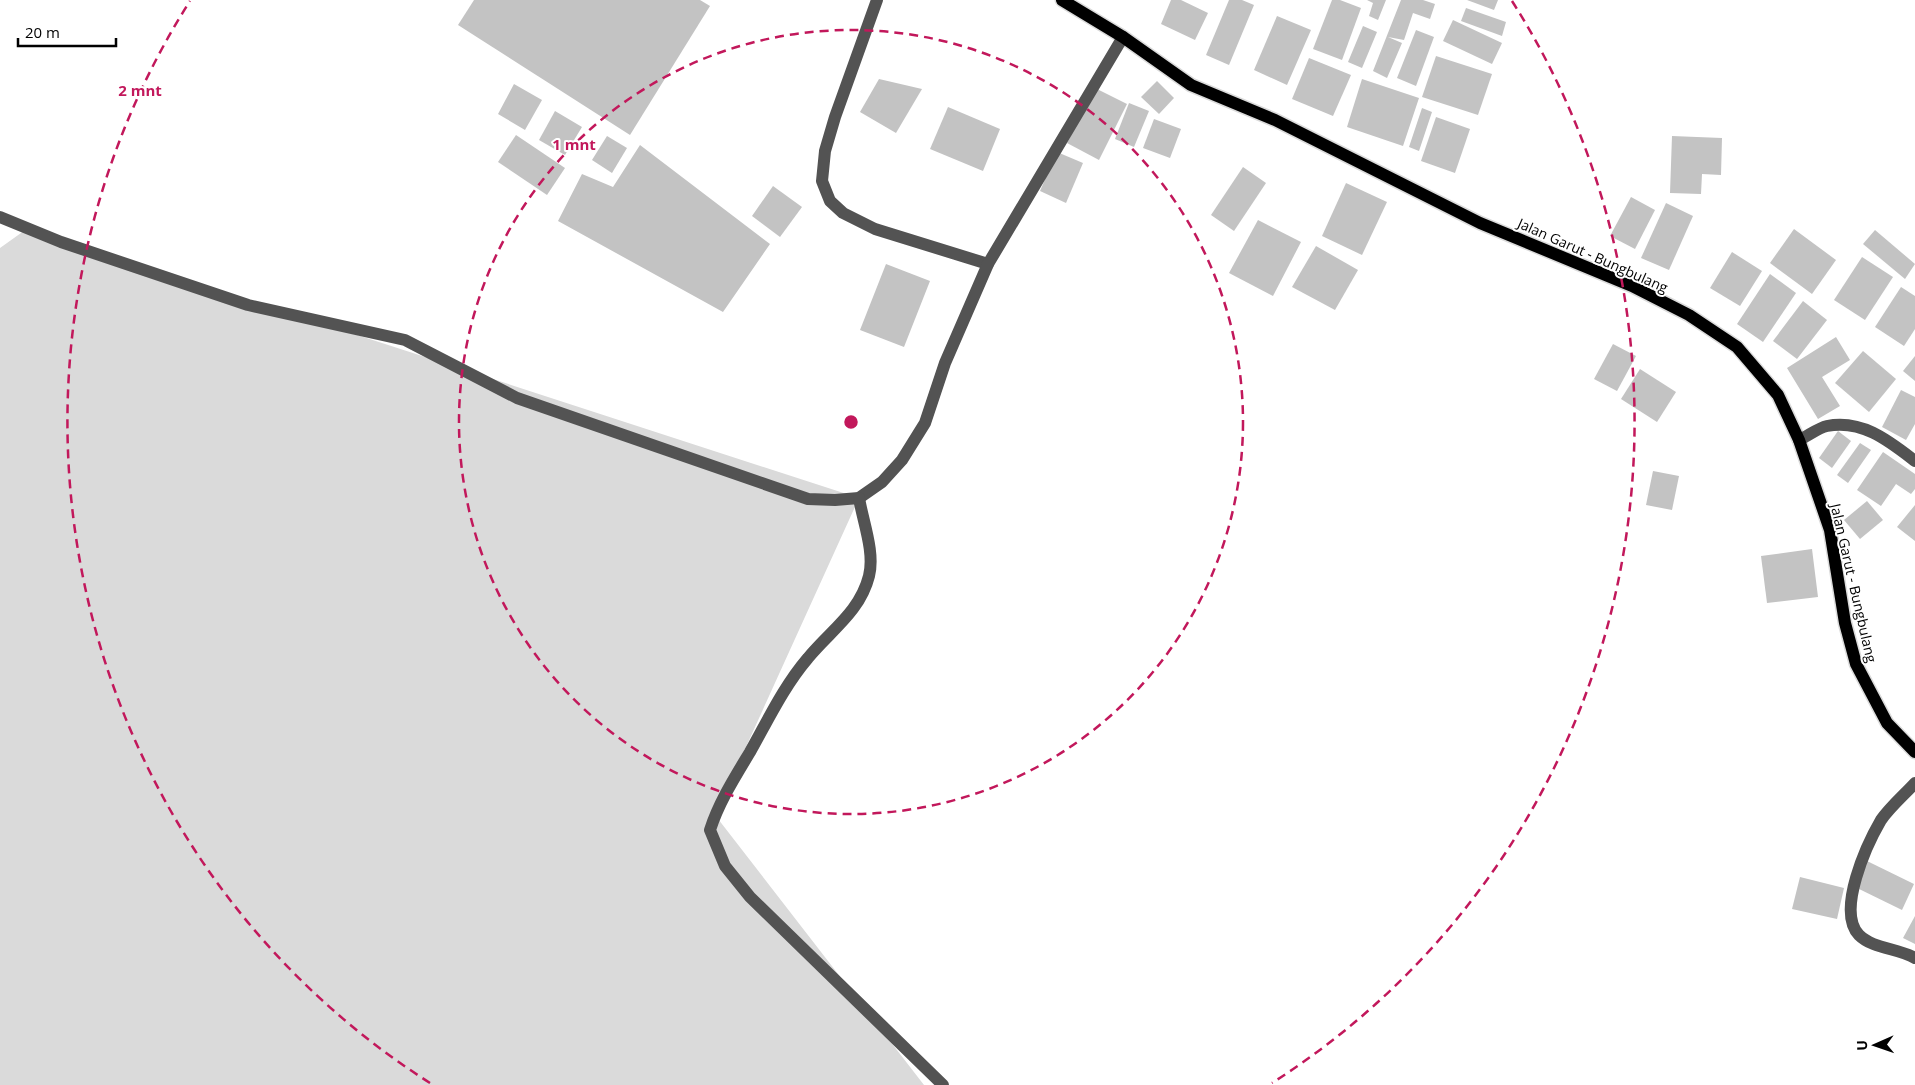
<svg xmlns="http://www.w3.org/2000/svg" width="1915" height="1085" viewBox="0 0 1915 1085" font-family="'Open Sans',sans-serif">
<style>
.green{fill:#dadada}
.building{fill:#c3c3c3}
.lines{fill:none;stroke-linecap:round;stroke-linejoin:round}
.major-casing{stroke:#dbdbdb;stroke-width:15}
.minor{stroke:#535353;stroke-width:12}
.major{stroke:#000;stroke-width:12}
.ring{fill:none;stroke:#c2185b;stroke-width:2.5;stroke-dasharray:9 6}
.labels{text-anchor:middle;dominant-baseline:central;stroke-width:4;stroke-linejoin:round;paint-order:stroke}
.street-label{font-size:14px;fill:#000;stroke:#fff}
.centre{fill:#c2185b;stroke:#fff;stroke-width:2.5}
.ring-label{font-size:15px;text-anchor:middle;font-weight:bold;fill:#c2185b;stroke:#fff;stroke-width:4;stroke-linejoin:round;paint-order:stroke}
</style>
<rect width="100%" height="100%" fill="#fff"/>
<path class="green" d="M28 228 859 498 715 815 924 1085H0V248Z"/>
<g class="building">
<path d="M474 0H700L710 6 630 135 458 25Z"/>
<path d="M1171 0H1181L1208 13 1195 40 1161 24Z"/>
<path d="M1229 0H1242L1254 5 1229 65 1206 55Z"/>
<path d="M1332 0H1340L1361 8 1342 60 1313 49Z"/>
<path d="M1367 0H1386L1378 20 1369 16 1373 3Z"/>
<path d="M1401 0H1423L1435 4 1430 19 1413 13 1404 40 1388 37 1402 43 1387 78 1373 71Z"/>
<path d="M1467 0H1498L1494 10Z"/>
<path d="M1466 8 1506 22 1502 36 1461 21Z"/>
<path d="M1277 16 1311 30 1287 85 1254 70Z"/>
<path d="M1453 20 1502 43 1492 64 1443 41Z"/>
<path d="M1363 26 1377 32 1362 68 1348 62Z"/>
<path d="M1416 30 1434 37 1416 86 1397 78Z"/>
<path d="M1436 56 1492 74 1478 115 1422 97Z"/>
<path d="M1309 58 1351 75 1333 116 1292 99Z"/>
<path d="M879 79 922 89 896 133 860 112Z"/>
<path d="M1362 79 1419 98 1403 146 1347 127Z"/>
<path d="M1157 81 1174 98 1159 114 1141 97Z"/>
<path d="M514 84 542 100 525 130 498 114Z"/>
<path d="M1095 88 1127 104 1099 160 1067 143Z"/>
<path d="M1129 103 1149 111 1134 147 1115 139Z"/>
<path d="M948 107 1000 129 983 171 930 149Z"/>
<path d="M1422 108 1432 112 1419 151 1409 147Z"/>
<path d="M555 111 582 127 565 155 539 140Z"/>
<path d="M1436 117 1470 129 1455 173 1421 161Z"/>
<path d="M1154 119 1181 129 1170 158 1143 148Z"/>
<path d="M516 135 565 168 547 195 498 162Z"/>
<path d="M607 136 627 148 612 173 592 160Z"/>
<path d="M1672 136 1722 138 1721 175 1702 174 1701 194 1670 193Z"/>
<path d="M640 145 770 244 723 312 558 221 582 174 613 187Z"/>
<path d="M1057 152 1083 163 1066 203 1040 191Z"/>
<path d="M1243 167 1266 183 1234 231 1211 215Z"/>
<path d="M1346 183 1387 202 1362 255 1322 236Z"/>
<path d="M773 186 802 207 780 237 752 216Z"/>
<path d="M1631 197 1655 210 1635 249 1610 236Z"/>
<path d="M1666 203 1693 216 1669 270 1641 258Z"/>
<path d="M1258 220 1301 242 1273 296 1229 273Z"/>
<path d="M1794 229 1836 260 1812 294 1770 263Z"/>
<path d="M1875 230 1915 264 1905 279 1863 244Z"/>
<path d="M1316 246 1358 270 1335 310 1292 287Z"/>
<path d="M1732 252 1762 271 1740 306 1710 288Z"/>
<path d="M1862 257 1893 277 1865 320 1834 300Z"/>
<path d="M886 264 930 281 904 347 860 330Z"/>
<path d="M1770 274 1796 293 1763 342 1737 324Z"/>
<path d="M1901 287 1915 296V329L1904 346 1875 327Z"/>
<path d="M1803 301 1827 320 1797 359 1773 341Z"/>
<path d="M1836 337 1850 360 1822 377 1840 406 1818 419 1787 368Z"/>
<path d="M1613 344 1636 356 1617 391 1594 379Z"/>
<path d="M1863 351 1896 379 1869 412 1835 383Z"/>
<path d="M1915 356V381L1903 371Z"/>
<path d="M1640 369 1676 392 1657 422 1621 399Z"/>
<path d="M1901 390 1915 397V424L1906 440 1882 427Z"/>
<path d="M1838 431 1851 441 1832 468 1819 458Z"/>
<path d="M1860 443 1871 450 1848 483 1837 475Z"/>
<path d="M1883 452 1915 474V489L1911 494 1896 484 1881 506 1857 490Z"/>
<path d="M1653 471 1679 476 1672 510 1646 505Z"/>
<path d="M1867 501 1883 520 1860 539 1844 520Z"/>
<path d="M1915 505V541L1897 527Z"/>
<path d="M1812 549 1818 597 1767 603 1761 556Z"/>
<path d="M1867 861 1914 884 1902 910 1855 887Z"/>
<path d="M1800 877 1844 888 1837 919 1792 909Z"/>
<path d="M1915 916V944L1903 938Z"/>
</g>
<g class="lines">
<g class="major-casing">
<path id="major" d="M1062 0 1123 37 1191 85 1275 120 1480 223 1632 286 1689 315 1737 347 1778 395 1799 440 1830 530 1845 623 1856 664 1887 723 1915 752"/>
</g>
<g class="minor">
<path d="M877 0 835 117 825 151 822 181 830 201 843 213 875 229 988 264"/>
<path d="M0 217 61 242 248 305 405 340 517 398 808 499 835 500 859 498 882 482 902 460 925 423 945 363 988 264 1123 37"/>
<path d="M1799 440C1808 436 1818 428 1827 426 1862 419 1889 441 1915 461"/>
<path d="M859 498C863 522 875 552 869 576 860 612 830 631 808 658 784 686 768 720 750 752 735 777 719 802 710 830L725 866 750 897 943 1085"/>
<path d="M1915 783C1904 795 1890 807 1881 820 1867 844 1836 911 1859 935 1873 949 1898 948 1915 958"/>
</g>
<use href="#major" class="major"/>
</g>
<g class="ring">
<circle cx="851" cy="422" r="392"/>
<path d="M430 1083A784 784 0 0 1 190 1M1512 1A784 784 0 0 1 1272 1083"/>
</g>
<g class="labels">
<g class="street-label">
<text transform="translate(1593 255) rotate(24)">Jalan Garut - Bungbulang</text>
<text transform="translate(1854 583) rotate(77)">Jalan Garut - Bungbulang</text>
</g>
</g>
<circle cx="851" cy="422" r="8" class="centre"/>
<g class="ring-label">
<text x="140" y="96">2 mnt</text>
<text x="574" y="150">1 mnt</text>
</g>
<g transform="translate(1875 1045) rotate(268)" stroke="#ffffff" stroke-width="4" paint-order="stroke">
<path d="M0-4L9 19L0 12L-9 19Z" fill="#000000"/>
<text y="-8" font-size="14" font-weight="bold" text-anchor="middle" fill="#000000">U</text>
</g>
<path d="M18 38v8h98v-8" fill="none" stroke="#000000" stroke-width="2.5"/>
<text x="25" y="38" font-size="15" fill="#000000" stroke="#ffffff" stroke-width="4" paint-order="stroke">20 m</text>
</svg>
